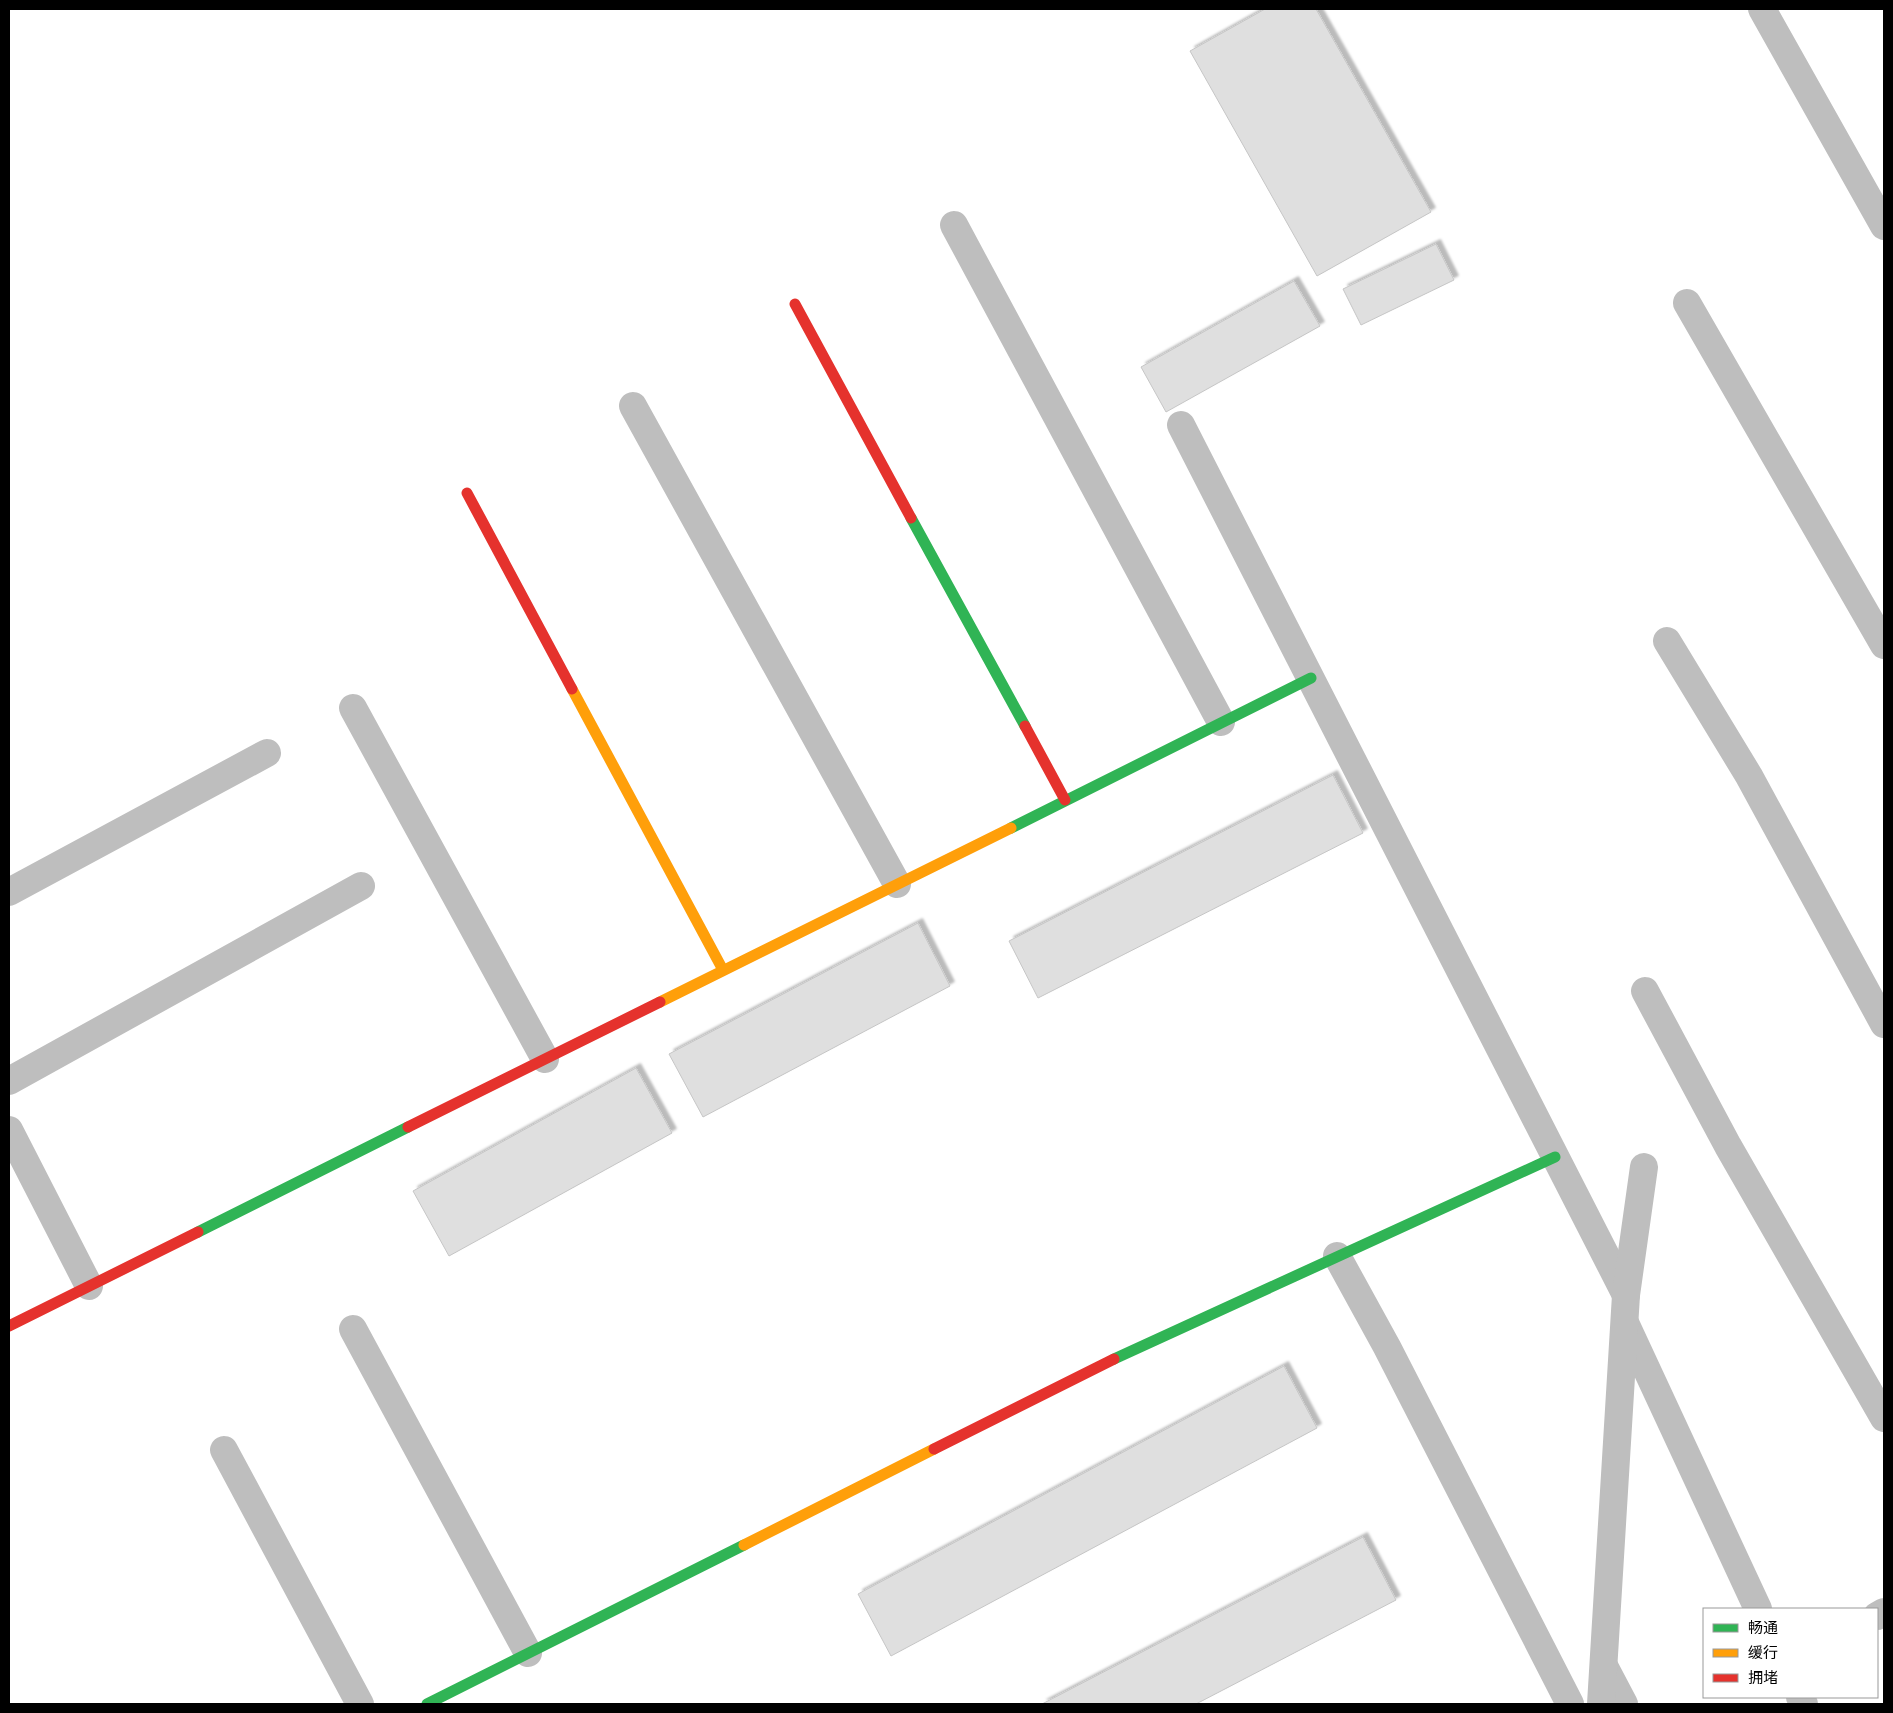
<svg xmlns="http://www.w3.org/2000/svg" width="1893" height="1713" viewBox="0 0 1893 1713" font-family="'Archivo Narrow','Noto Sans SC',sans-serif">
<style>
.building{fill:#dfdfdf;stroke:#c6c6c6;filter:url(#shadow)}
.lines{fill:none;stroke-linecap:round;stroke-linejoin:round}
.street{stroke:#bebebe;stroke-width:28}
.fast{stroke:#30b455;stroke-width:11}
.slow{stroke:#ff9f0a;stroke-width:11}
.jam{stroke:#e5322d;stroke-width:11}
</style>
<defs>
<filter id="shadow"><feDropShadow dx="4.5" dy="-4.5" stdDeviation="1" flood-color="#0004"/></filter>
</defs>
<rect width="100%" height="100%" fill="#fff"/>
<g class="building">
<path d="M1265 9H1316L1431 212 1317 276 1190 51Z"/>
<path d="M1436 244 1454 280 1361 325 1343 289Z"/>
<path d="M1294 281 1320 326 1166 412 1141 367Z"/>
<path d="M1333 775 1363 833 1038 998 1009 941Z"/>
<path d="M918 923 950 986 703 1117 669 1054Z"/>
<path d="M636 1068 672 1133 449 1256 413 1191Z"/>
<path d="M1284 1366 1317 1428 891 1656 858 1594Z"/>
<path d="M1363 1537 1396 1600 1196 1704H1042Z"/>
</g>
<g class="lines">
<g class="street">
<path d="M1762 9 1884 226"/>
<path d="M954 225 1221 722"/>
<path d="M1687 303 1884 645"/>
<path d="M633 406 897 884"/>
<path d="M1181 425 1626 1295"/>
<path d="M1667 641 1749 776 1884 1024"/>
<path d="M353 708 545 1059"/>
<path d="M9 892 267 753"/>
<path d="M1645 991 1728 1146 1884 1418"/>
<path d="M9 1081 361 886"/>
<path d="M9 1130 89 1286"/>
<path d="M1337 1256 1387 1347 1570 1704"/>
<path d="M1626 1325 1758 1609"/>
<path d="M353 1329 528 1653"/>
<path d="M224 1450 360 1704"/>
<path d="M1877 1616 1884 1612"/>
<path d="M1604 1666 1624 1704"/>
<path d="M1800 1697 1804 1704"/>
<path d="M1601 1704 1626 1295 1644 1167"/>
</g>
<g class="fast">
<path d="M911 518 1025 726"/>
<path d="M1011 828 1311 678"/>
<path d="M198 1232 408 1127"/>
<path d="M1114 1359 1555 1157"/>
<path d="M427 1704 744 1545"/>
</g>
<g class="slow">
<path d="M572 689 723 970"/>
<path d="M660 1002 1011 828"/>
<path d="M744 1545 934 1449"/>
</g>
<g class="jam">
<path d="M795 304 911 518"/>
<path d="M467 493 572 689"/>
<path d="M1025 726 1065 800"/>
<path d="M408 1127 660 1002"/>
<path d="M9 1326 198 1232"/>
<path d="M934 1449 1114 1359"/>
</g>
</g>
<rect width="1893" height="1713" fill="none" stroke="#000000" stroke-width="20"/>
<rect x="1703" y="1608" width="175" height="90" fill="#ffffff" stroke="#999999"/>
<rect x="1713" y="1624" width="25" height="8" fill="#30b455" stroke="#999999"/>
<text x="1748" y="1633" font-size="15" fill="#000000">畅通</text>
<rect x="1713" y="1649" width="25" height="8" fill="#ff9f0a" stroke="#999999"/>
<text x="1748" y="1658" font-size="15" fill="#000000">缓行</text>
<rect x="1713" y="1674" width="25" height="8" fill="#e5322d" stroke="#999999"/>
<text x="1748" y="1683" font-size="15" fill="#000000">拥堵</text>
</svg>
